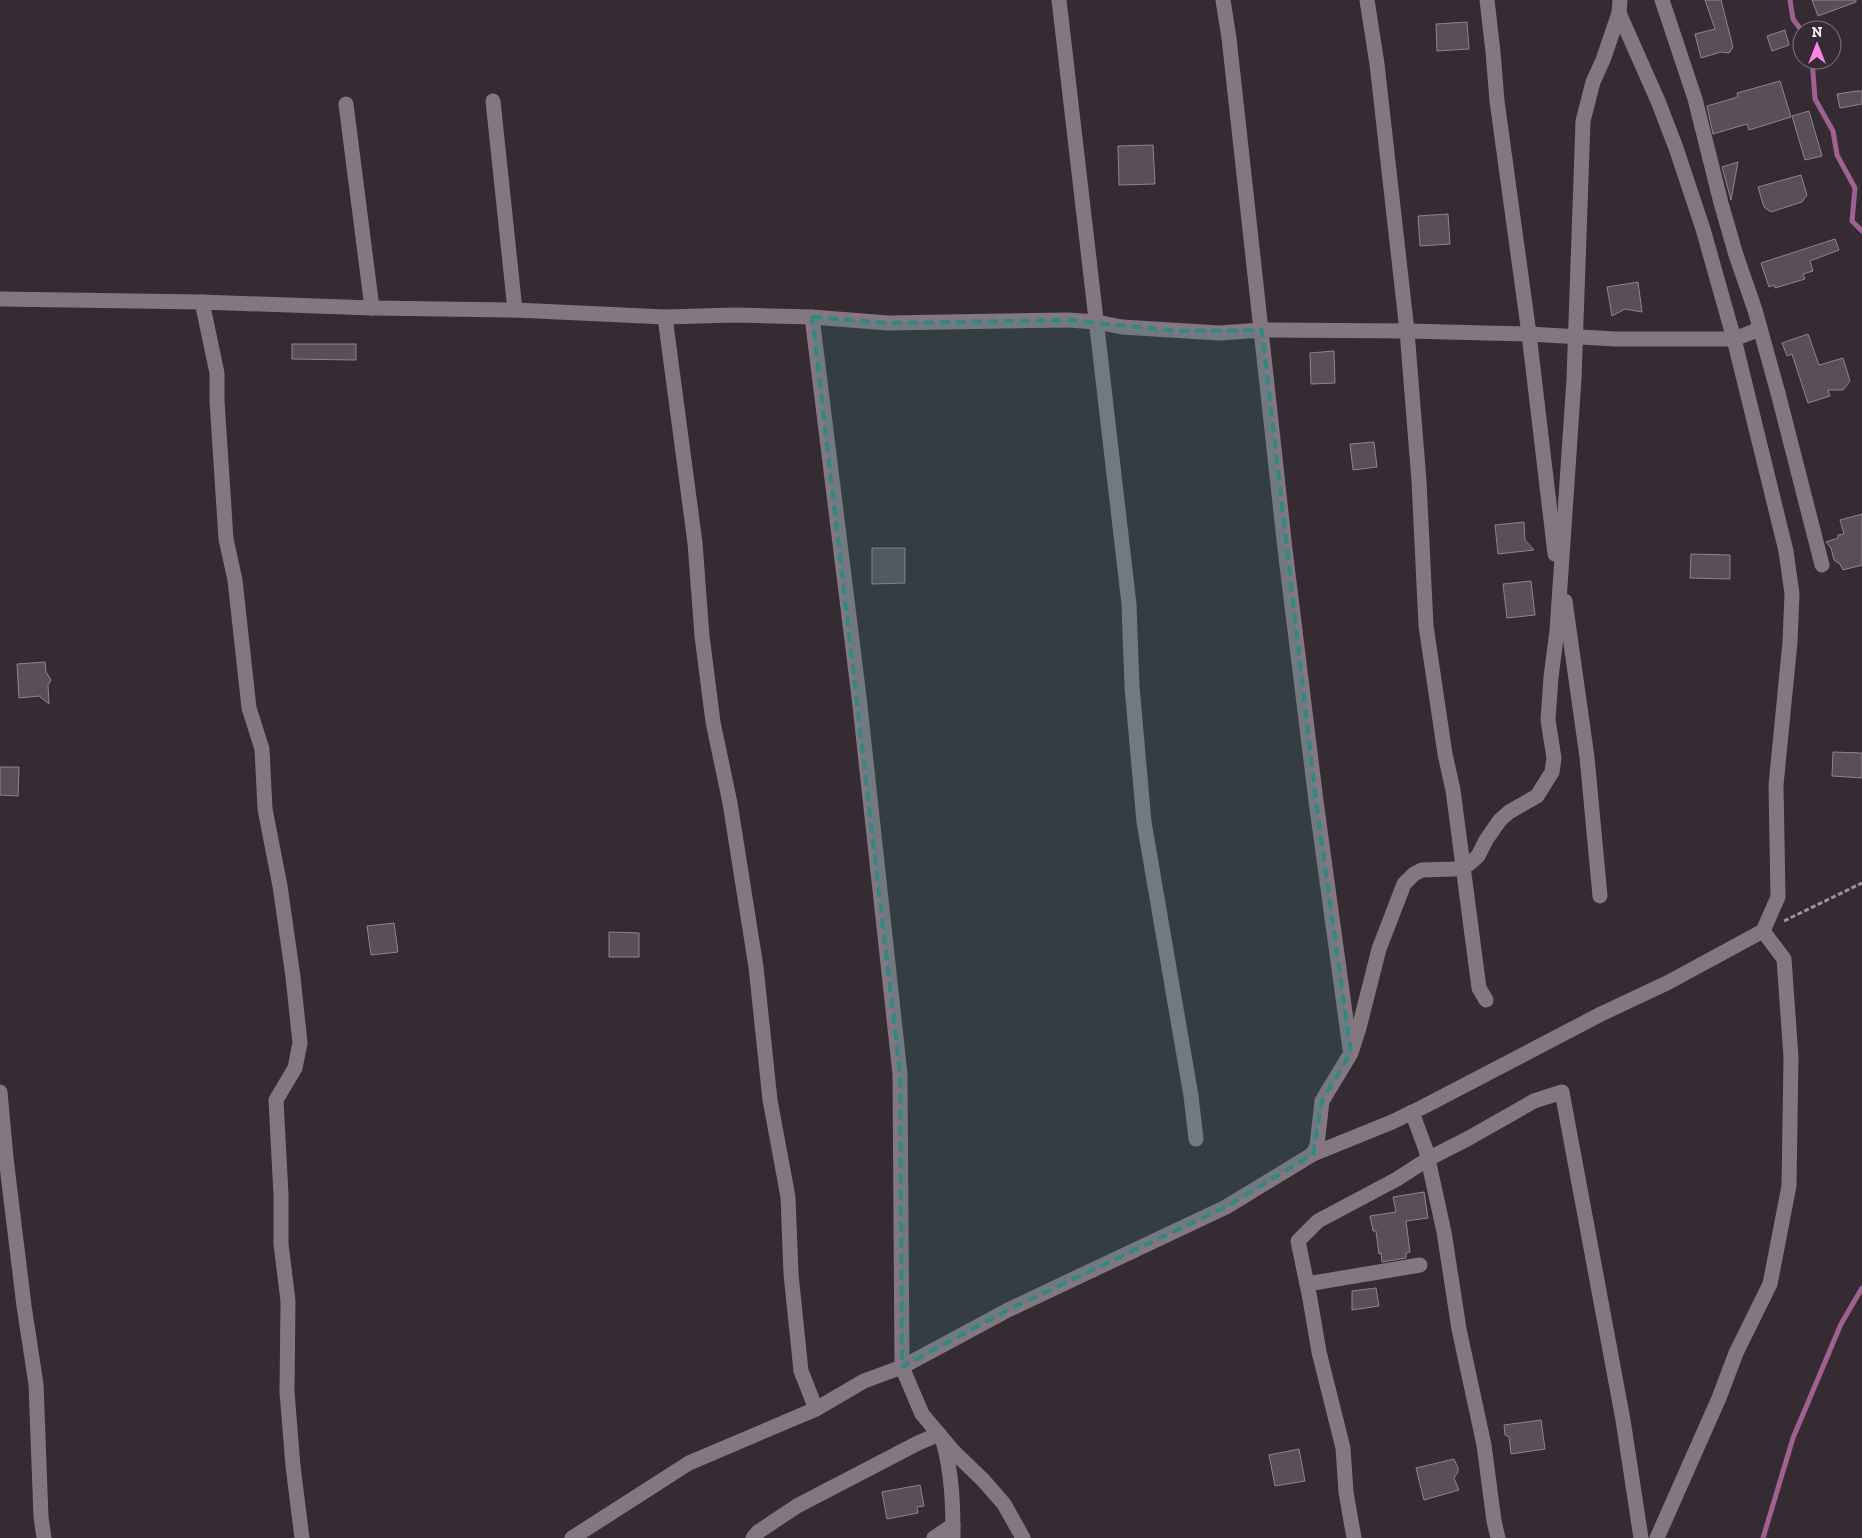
<svg xmlns="http://www.w3.org/2000/svg" width="1862" height="1538" viewBox="0 0 1862 1538" font-family="'Zilla Slab',serif">
<style>
.lines{fill:none;stroke-linecap:round;stroke-linejoin:round}
.stream{stroke:#a06092;stroke-width:5}
.building{fill:#5a4f57;stroke:#90848d}
.path{stroke:#9d949a;stroke-width:3;stroke-dasharray:5 2.5;stroke-linecap:butt}
.street{stroke:#837780;stroke-width:15}
.marked{fill:#328983;fill-opacity:0.2;stroke:#328983;stroke-width:4;stroke-dasharray:10 6;stroke-linejoin:round}
</style>
<rect width="100%" height="100%" fill="#352b32"/>
<g class="lines">
<g class="stream">
<path d="M1790 0 1793 19 1802 31"/>
<path d="M1812 60 1815 99 1833 131 1837 155 1855 188 1852 221 1862 231"/>
<path d="M1763 1538 1793 1438 1841 1324 1862 1288"/>
</g>
</g>
<g class="building">
<path d="M1705 0H1721L1733 47 1729 53 1721 52 1701 58 1695 34 1715 29Z"/>
<path d="M1812 0H1856V2L1818 16Z"/>
<path d="M1467 22 1469 49 1437 51 1436 24Z"/>
<path d="M1785 30 1789 45 1772 51 1767 36Z"/>
<path d="M1780 81 1791 117 1749 130 1747 124 1713 134 1707 106 1738 97 1737 93Z"/>
<path d="M1857 91H1862V104L1840 108 1837 94Z"/>
<path d="M1809 111 1822 156 1805 160 1792 116Z"/>
<path d="M1153 145 1155 184 1119 185 1118 146Z"/>
<path d="M1738 162 1731 200 1722 167Z"/>
<path d="M1801 175 1807 195 1802 202 1771 212 1764 207 1758 187Z"/>
<path d="M1448 214 1450 244 1420 246 1418 216Z"/>
<path d="M1835 239 1839 250 1810 261 1813 271 1803 274 1805 279 1775 288 1774 285 1769 287 1761 263Z"/>
<path d="M1638 282 1642 312 1625 309 1612 316 1607 287Z"/>
<path d="M1808 334 1819 365 1843 358 1850 381 1843 390H1828L1830 396 1808 403 1792 354 1787 356 1782 343Z"/>
<path d="M292 344H356V360L292 359Z"/>
<path d="M1334 351 1335 383 1311 384 1310 353Z"/>
<path d="M1374 442 1377 467 1353 470 1350 444Z"/>
<path d="M1862 514V565L1843 570 1840 564 1834 560 1831 548 1826 542 1838 538V535L1844 534 1840 520Z"/>
<path d="M1524 522 1525 540 1534 550 1498 554 1495 525Z"/>
<path d="M872 548H905V583L872 584Z"/>
<path d="M1691 554 1730 555V579L1690 578Z"/>
<path d="M1531 581 1535 615 1507 618 1503 584Z"/>
<path d="M45 662 46 672 51 680 48 685 49 704 39 696 19 698 17 664Z"/>
<path d="M1833 752 1862 753V778L1832 776Z"/>
<path d="M0 767H19L18 796 0 795Z"/>
<path d="M394 923 398 952 371 955 367 926Z"/>
<path d="M609 932 639 933V957H609Z"/>
<path d="M1424 1192 1428 1218 1406 1221 1410 1252 1406 1253V1258L1382 1262 1381 1253 1379 1254 1376 1231H1373L1370 1216 1396 1212 1393 1197Z"/>
<path d="M1376 1288 1379 1306 1352 1310V1291Z"/>
<path d="M1541 1420 1545 1449 1511 1454 1509 1437 1505 1435 1504 1425Z"/>
<path d="M1299 1449 1305 1481 1275 1486 1269 1455Z"/>
<path d="M1454 1459 1458 1468V1472L1454 1478 1459 1490 1424 1500 1416 1468Z"/>
<path d="M920 1485 924 1506 917 1507 918 1513 887 1519 882 1492Z"/>
</g>
<g class="lines">
<path class="path" d="M1784 921 1862 883"/>
<g class="street">
<path d="M1059 0 1129 604 1132 687 1144 822 1191 1096 1196 1139"/>
<path d="M1223 0 1229 38 1285 549 1316 801 1350 1049"/>
<path d="M1367 0 1377 64 1407 331 1419 481 1426 626 1445 754 1453 790 1479 988 1486 1000"/>
<path d="M1487 0 1493 52 1497 101 1529 334 1555 554"/>
<path d="M1662 0 1695 99 1721 203 1736 255 1755 310 1778 393 1822 565"/>
<path d="M493 101 515 310"/>
<path d="M346 104 372 308"/>
<path d="M0 299 202 302 372 308 515 310 665 317 735 315 812 317 888 323 1068 320 1097 322 1122 327 1219 333 1262 330 1407 331 1529 334 1615 339H1734L1760 329"/>
<path d="M202 302 217 373V401L226 539 235 580 249 708 262 749 265 809 280 886 293 977 300 1043 295 1068 276 1100 281 1195V1244L288 1301 287 1392 293 1466 302 1538"/>
<path d="M665 317 695 543 702 636 713 722 730 803 756 967 770 1100 788 1197 791 1274 801 1371 816 1409"/>
<path d="M812 317 859 697 900 1074 902 1367 922 1414 954 1452 983 1480 1004 1504 1023 1538"/>
<path d="M1565 601 1587 757 1600 896"/>
<path d="M0 1092 6 1158 24 1306 36 1384 41 1517 44 1538"/>
<path d="M1412 1112 1426 1150 1444 1232 1459 1329 1484 1445 1494 1521 1498 1538"/>
<path d="M1313 1154 1317 1145 1322 1101 1351 1053 1359 1028 1379 949 1404 884 1414 874 1422 870 1455 869 1469 864 1478 856 1486 840 1500 820 1509 812 1537 796 1552 772 1554 758 1548 720 1551 677 1557 631 1574 379 1583 121 1593 82 1603 60 1619 13 1620 0"/>
<path d="M1307 1284 1420 1265"/>
<path d="M943 1441C952 1473 953 1505 953 1538"/>
<path d="M572 1538 689 1463 816 1409 864 1381 902 1367 1008 1310 1226 1207 1313 1154 1392 1122 1421 1108 1601 1014 1667 983 1763 931 1778 897 1776 785 1790 642 1792 594 1786 551 1734 339 1703 229 1676 148 1658 101 1619 13"/>
<path d="M753 1538 758 1532 797 1506 918 1443 939 1434"/>
<path d="M934 1538 953 1525"/>
<path d="M1354 1538 1346 1492 1343 1448 1319 1352 1310 1299 1298 1241 1318 1221 1397 1179 1428 1159 1469 1138 1534 1101 1562 1092 1623 1420 1641 1538"/>
<path d="M1657 1538 1719 1398 1736 1353 1770 1284 1789 1186 1791 1057 1784 959 1763 931"/>
</g>
</g>
<path class="marked" d="M812 317 888 323 1068 320 1178 331 1262 330 1316 801 1351 1053 1322 1101 1313 1154 1226 1207 1008 1310 902 1367 900 1074Z"/>
<g transform="translate(1817 45)"><circle r="24" fill="#352b32" stroke="#837b81"/>
<path d="M0-4L9 19L0 12L-9 19Z" fill="#fc86e4"/>
<text y="-8" font-size="14" font-weight="bold" text-anchor="middle" fill="#f9f2f7">N</text>
</g>
</svg>
